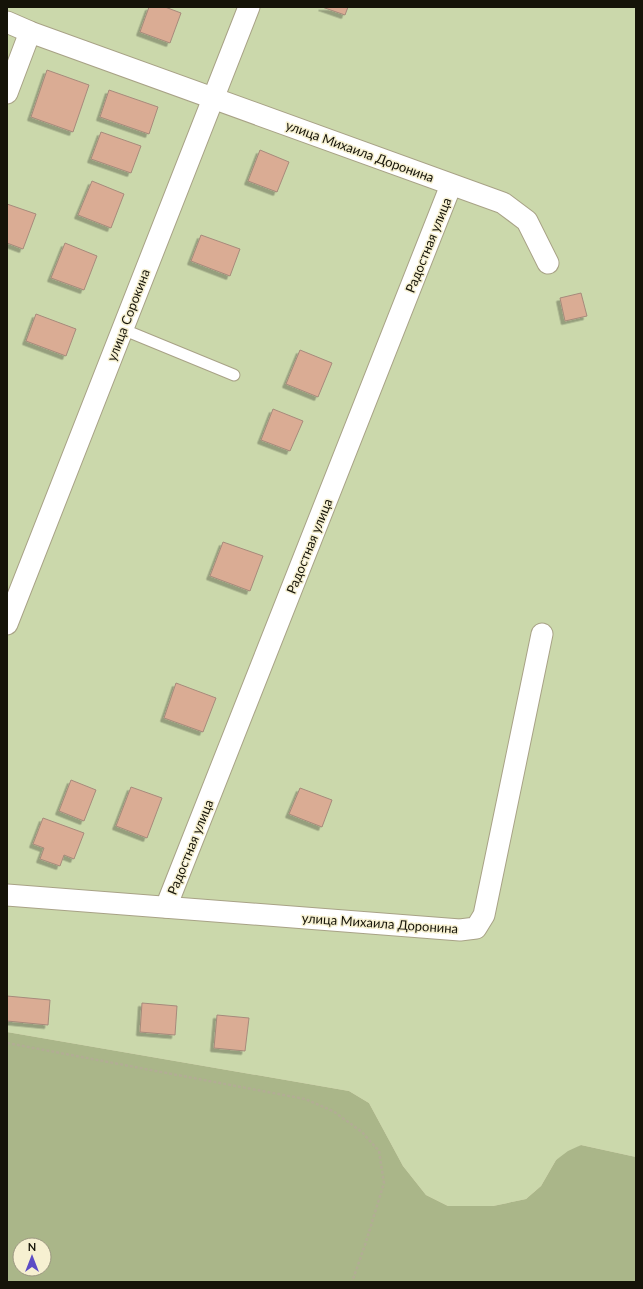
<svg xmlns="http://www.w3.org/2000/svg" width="643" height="1289" viewBox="0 0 643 1289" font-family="Lato,sans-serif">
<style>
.green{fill:#cbd8ab}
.forest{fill:#aab689;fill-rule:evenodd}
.building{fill:#daac94;stroke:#a68a7b;filter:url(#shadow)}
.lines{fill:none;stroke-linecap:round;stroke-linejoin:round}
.lane-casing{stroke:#a8a286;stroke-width:13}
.street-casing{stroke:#a8a286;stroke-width:23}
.path{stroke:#b2ad94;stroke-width:2.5;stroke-dasharray:3 2;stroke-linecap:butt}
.lane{stroke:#fff;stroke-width:11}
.street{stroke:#fff;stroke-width:21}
.labels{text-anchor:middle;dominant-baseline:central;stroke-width:3;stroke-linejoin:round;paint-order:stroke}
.street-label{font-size:13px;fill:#151308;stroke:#f6f0d1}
</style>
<defs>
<filter id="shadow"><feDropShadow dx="-3.5" dy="3.5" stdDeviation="0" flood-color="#0004"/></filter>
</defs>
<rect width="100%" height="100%" fill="#f6f0d1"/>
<path class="green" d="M7 7H636V1157L581 1145 556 1160 541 1186 526 1199 493 1206H448L426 1195 403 1166 369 1103 349 1091 7 1032Z"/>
<path class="forest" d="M7 1032 349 1091 369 1103 403 1166 426 1195 448 1206H493L526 1199 541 1186 556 1160 568 1151 581 1145 636 1157V1282H7ZM20 1245H44V1269H20Z"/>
<g class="building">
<path d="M149 7H165L181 13 170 43 140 32Z"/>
<path d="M322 7H348L345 15Z"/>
<path d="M47 70 89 85 73 132 31 117Z"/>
<path d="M109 90 158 107 149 134 100 117Z"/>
<path d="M101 132 141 146 131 173 91 159Z"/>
<path d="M260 150 289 162 277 192 248 181Z"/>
<path d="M92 181 124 194 111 228 78 215Z"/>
<path d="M7 204 36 214 23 249 7 243Z"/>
<path d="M201 235 240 249 230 276 191 261Z"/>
<path d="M65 243 97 256 84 290 51 278Z"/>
<path d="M581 293 587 316 565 321 560 298Z"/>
<path d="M36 314 76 329 66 356 26 341Z"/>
<path d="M300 350 332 363 318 397 286 384Z"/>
<path d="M273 409 303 421 290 451 261 440Z"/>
<path d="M223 542 263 556 250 591 210 576Z"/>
<path d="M176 683 216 698 203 732 164 718Z"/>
<path d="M71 780 96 790 84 821 59 811Z"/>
<path d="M131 787 162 798 147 838 116 826Z"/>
<path d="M300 788 332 800 322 827 289 814Z"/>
<path d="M43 818 84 833 74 859 64 855 60 866 40 859 44 848 33 844Z"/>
<path d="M7 996 50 1000 48 1025 7 1021Z"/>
<path d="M142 1003 177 1006 175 1035 140 1032Z"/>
<path d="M217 1015 249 1018 245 1051 214 1048Z"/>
</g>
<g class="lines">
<g class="lane-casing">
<path id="lane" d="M122 329 234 375"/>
</g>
<g class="street-casing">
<g id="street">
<path d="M7 22 30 32 503 203 527 221 548 263"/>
<path d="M7 93 30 32"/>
<path d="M7 624 249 7"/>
<path d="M7 895 460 930 476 928 484 915 542 634"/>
<path d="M166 907 451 185"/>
</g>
</g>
<path class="path" d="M7 1043 305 1099 333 1111 362 1132 379 1151 384 1183 365 1245 352 1282"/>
<use href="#lane" class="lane"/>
<use href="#street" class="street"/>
</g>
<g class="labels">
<g class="street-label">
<text transform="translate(360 151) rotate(20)">улица Михаила Доронина</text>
<text transform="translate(428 245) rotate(-68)">Радостная улица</text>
<text transform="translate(128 315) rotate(-69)">улица Сорокина</text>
<text transform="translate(309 546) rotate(-68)">Радостная улица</text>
<text transform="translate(190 847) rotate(-68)">Радостная улица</text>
<text transform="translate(380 923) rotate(4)">улица Михаила Доронина</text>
</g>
</g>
<rect width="643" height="1289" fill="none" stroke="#151308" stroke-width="16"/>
<g transform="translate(32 1257)"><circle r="19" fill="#f6f0d1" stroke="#9c9881"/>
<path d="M0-3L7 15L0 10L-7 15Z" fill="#5c4cc5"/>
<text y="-6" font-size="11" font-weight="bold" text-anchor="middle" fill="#151308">N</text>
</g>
</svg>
